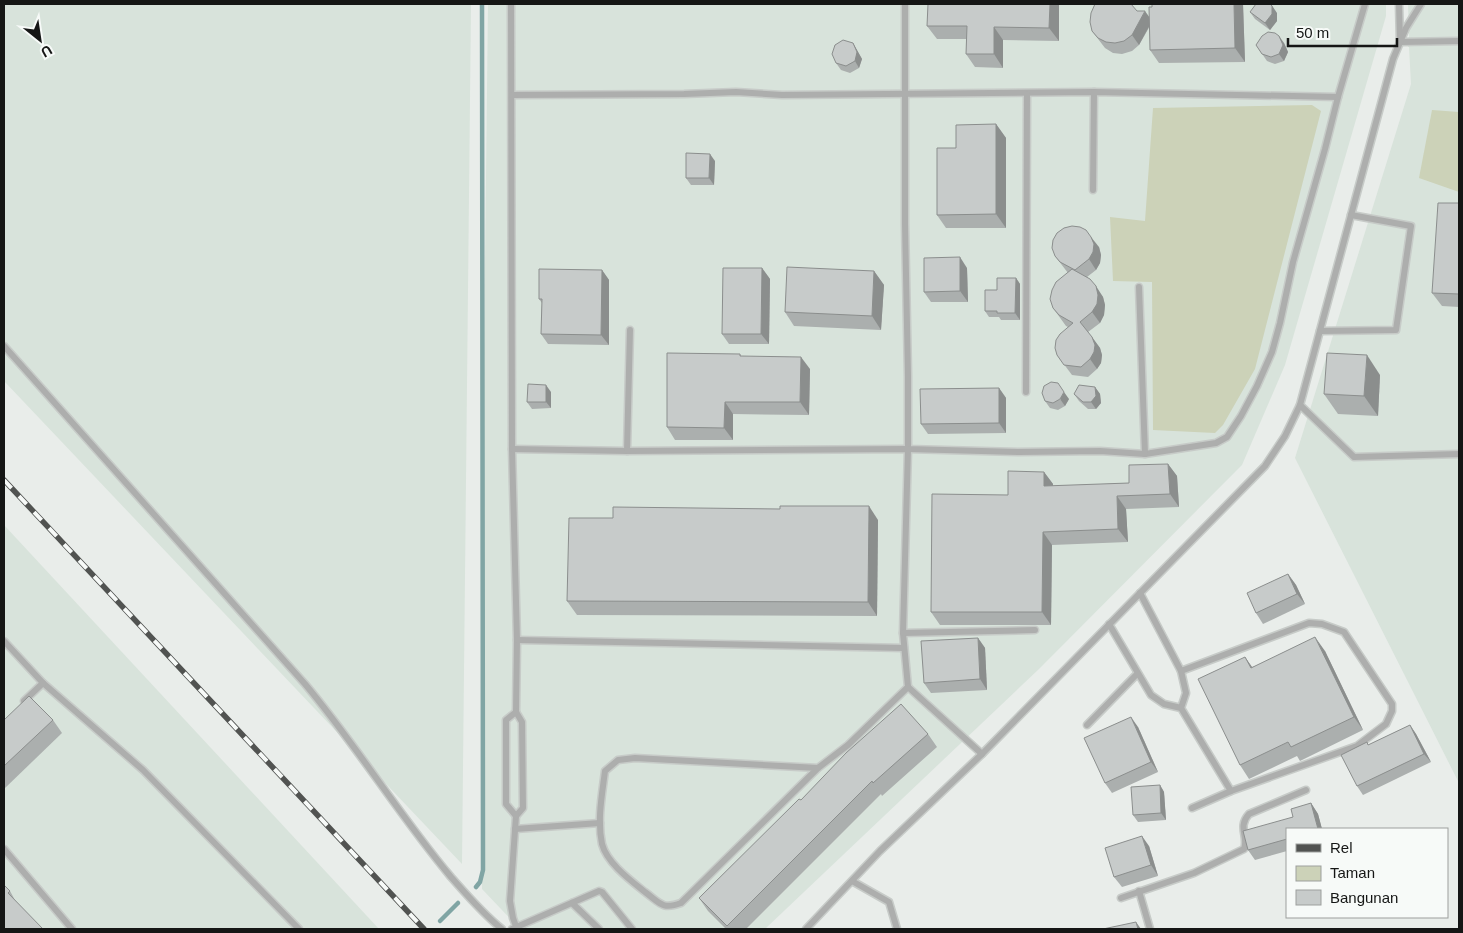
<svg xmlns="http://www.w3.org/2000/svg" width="1463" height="933" viewBox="0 0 1463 933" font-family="Arial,sans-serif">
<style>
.built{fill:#d8e3db}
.green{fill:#ccd2b8}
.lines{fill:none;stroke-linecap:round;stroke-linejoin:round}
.stream{stroke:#80a5a4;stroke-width:4.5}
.lane-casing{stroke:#c7cbc8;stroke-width:9}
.lane{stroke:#adaead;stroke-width:6}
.rail-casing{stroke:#515351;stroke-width:5.5}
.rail{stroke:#f7faf8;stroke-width:4;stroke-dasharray:11;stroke-linecap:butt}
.wall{fill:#abafae}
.shaded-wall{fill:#8b8e8d}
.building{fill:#c7cbca;stroke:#8b8e8d}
</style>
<rect width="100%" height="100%" fill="#e9edea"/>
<g class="built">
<path d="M4 4H471L462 864 4 381Z"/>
<path d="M488 4H1386V16L1285 365 1242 465 1039 669 765 929H520L482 889 483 439Z"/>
<path d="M1408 4H1459V781H1458L1295 458 1411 84 1409 47H1408L1409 37Z"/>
<path d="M4 525 379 929H4Z"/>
</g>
<g class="green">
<path d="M1312 105 1321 111 1255 369 1223 425 1215 433 1153 430 1152 282 1113 281 1110 217 1145 221 1153 108Z"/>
<path d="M1432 110 1459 112V192L1419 178Z"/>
</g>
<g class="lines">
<g class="stream">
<path d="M476 887 480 882 483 870 482 4"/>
<path d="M440 921 458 903"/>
</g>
<g class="lane-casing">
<g id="lane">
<path d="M511 4 512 449 517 640 516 712 522 722 523 808 516 816 510 901 513 918 517 929"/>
<path d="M905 4V224L908 376V449L1018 452 1100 451 1145 454 1216 443 1227 437 1241 416 1257 386 1272 352 1280 323 1293 262 1325 149 1338 97"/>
<path d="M1399 4 1400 42 1459 41"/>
<path d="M512 95 684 94 736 92 782 95 1094 92 1338 97 1365 4"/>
<path d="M1093 190 1094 92"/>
<path d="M1139 287 1145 454"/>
<path d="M1320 331 1396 330 1411 226 1351 215"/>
<path d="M4 346 305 684C357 746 399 815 451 877 467 895 483 914 502 929"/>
<path d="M1026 392 1027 94"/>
<path d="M1300 405 1354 457 1459 454"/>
<path d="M512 449 627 451 908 449 903 633 908 687 848 745 818 768 681 903C662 910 660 903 645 892 630 880 607 863 602 844 597 820 602 795 605 771L618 760 635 758 818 768"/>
<path d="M627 451 630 330"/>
<path d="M1140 593 1181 671 1186 693 1181 708"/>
<path d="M1109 624 1151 695 1164 704 1181 708 1231 791"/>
<path d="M903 633 1035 630"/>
<path d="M517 640 904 648"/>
<path d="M4 641 43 683 143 770 299 929"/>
<path d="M1181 671 1309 623 1322 624 1344 632 1392 704V711L1386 724 1357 746 1231 791 1192 808"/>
<path d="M908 687 982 754"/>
<path d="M24 701 43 683"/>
<path d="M516 712 506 720V804L516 816"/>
<path d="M1087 725 1137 674"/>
<path d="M515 829 600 823"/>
<path d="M4 849 72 929"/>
<path d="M852 881 889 902 897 929"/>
<path d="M1139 891 1150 929"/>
<path d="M1121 898 1194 873 1244 849C1249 837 1237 827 1249 814L1306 790"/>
<path d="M572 903 599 929"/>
<path d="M512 929 599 891 602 892 632 929"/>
<path d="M806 929 880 851 982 754 1265 466 1285 436 1300 405 1393 59 1406 28 1421 4"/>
</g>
</g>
<use href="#lane" class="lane"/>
<g class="rail-casing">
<path id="rail" d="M4 480 424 929"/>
</g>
<use href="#rail" class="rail"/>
</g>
<g class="wall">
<path d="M1059 4V41L1003 40V68L975 67 966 54 967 39H937L927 26Z"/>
<path d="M1152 4H1243L1245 62 1159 63 1150 50V26L1139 45 1132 51 1122 54 1113 53 1105 48 1092 31 1137 11 1149 17 1152 7Z"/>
<path d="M1250 12 1277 13V21L1270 30 1255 19Z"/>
<path d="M853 43 862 59 859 68 850 73 841 70 836 63Z"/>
<path d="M1284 43 1288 52 1284 61 1275 64 1267 61 1256 45Z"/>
<path d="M996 124 1006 138V228H946L937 215 956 148Z"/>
<path d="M715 161 714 185H691L686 178Z"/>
<path d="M1459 203V307L1442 306 1432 293Z"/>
<path d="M1099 247 1101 255 1100 263 1096 270 1087 277 1103 297 1105 305 1104 315 1100 323 1088 332 1100 348 1102 355 1101 363 1097 369 1088 377 1072 375 1057 355 1068 327 1066 326 1053 308 1068 273 1055 256Z"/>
<path d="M762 268 770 279 769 344H729L722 334Z"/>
<path d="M967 268 968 302H931L924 292Z"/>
<path d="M602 270 609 280V345L548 344 541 334 542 303 539 299Z"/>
<path d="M874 271 884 285 881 330 794 326 785 312Z"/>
<path d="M1016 278 1020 284V320H1001L999 317H989L985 311 997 290Z"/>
<path d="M740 354 741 356 810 369 809 415 733 414V440H675L667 427Z"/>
<path d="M1380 375 1378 416 1338 414 1324 394Z"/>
<path d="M1095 387 1100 394 1101 403 1096 409H1088L1079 401 1074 394Z"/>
<path d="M999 388 1006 398V433L928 434 921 424Z"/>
<path d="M551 392V408L532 409 527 402Z"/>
<path d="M1069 399 1065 406 1058 410 1050 408 1045 401Z"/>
<path d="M1168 464 1177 476 1179 507 1126 509 1128 542 1052 545 1051 625H940L931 612 1008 495 1044 472 1053 484V486L1129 483Z"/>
<path d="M878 520 877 616 577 615 567 601Z"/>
<path d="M1288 574 1296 585 1305 604 1263 624 1256 613Z"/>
<path d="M978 638 985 648 987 690 931 693 924 683Z"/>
<path d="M1325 651 1363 730 1300 761 1297 756 1249 779 1240 765 1245 657 1252 667Z"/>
<path d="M4 720H53L62 733 4 789Z"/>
<path d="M1410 725 1416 734 1431 762 1363 795 1357 786 1369 745Z"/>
<path d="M1138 727 1158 772 1112 793 1105 783Z"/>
<path d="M928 734 937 747 882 796 881 794 746 929H726L708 911 699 898 801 800Z"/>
<path d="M1160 785 1164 792 1166 820 1138 822 1133 815Z"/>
<path d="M1311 803 1318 814 1322 829H1287V851L1255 860 1248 850 1293 817Z"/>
<path d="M1149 846 1158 876 1122 887 1114 877Z"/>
<path d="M4 885 10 891 16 902 28 915 4 929Z"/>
</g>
<g class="shaded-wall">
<path d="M1050 4H1059V41L1049 28Z"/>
<path d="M1234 4H1243L1245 62 1235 48Z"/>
<path d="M1270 4H1271L1277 13V21L1270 30 1265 23Z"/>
<path d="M1145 11 1152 21 1139 45 1132 35Z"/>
<path d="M994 27 1003 40V68L994 54Z"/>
<path d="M1279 36 1284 43 1288 52 1284 61 1279 54Z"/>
<path d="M853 43 862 59 859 68 855 61Z"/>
<path d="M996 124 1006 138V228L996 214Z"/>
<path d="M710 154 715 161 714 185 709 178Z"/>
<path d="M1091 237 1099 247 1101 255 1100 263 1096 270 1089 259Z"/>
<path d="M960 257 967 268 968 302 960 291Z"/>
<path d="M762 268 770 279 769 344 761 334Z"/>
<path d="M602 270 609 280V345L601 335Z"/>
<path d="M874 271 884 285 881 330 872 316Z"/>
<path d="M1016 278 1020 284V320L1015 313Z"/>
<path d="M1096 286 1103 297 1105 305 1104 315 1100 323 1092 312Z"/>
<path d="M1092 337 1100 348 1102 355 1101 363 1097 369 1090 359Z"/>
<path d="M1367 355 1380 375 1378 416 1364 396Z"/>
<path d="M801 357 810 369 809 415 800 402Z"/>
<path d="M546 385 551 392V408L546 402Z"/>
<path d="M1095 387 1100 394 1101 403 1096 409 1091 402Z"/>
<path d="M999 388 1006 398V433L999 423Z"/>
<path d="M1064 392 1069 399 1065 406 1060 399Z"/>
<path d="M725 402 733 414V440L724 428Z"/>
<path d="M1168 464 1177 476 1179 507 1170 494Z"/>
<path d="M1044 472 1053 484V499L1044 486Z"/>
<path d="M1117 496 1126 509 1128 542 1118 529Z"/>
<path d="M869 506 878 520 877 616 868 602Z"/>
<path d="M1043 532 1052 545 1051 625 1042 612Z"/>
<path d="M1288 574 1296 585 1305 604 1297 594Z"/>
<path d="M1315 637 1325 651 1363 730 1354 717Z"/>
<path d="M978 638 985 648 987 690 980 679Z"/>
<path d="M1245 657 1254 670 1251 668Z"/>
<path d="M1131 717 1138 727 1158 772 1151 762Z"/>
<path d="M1410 725 1416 734 1431 762 1424 754Z"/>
<path d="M1160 785 1164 792 1166 820 1161 813Z"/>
<path d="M1311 803 1318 814 1322 829H1318Z"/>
<path d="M1142 836 1149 846 1158 876 1151 865Z"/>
<path d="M1136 922 1141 929H1138Z"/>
</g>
<g class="building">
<path d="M928 4H1050L1049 28 994 27V54H966L967 26H927Z"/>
<path d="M1095 4H1131L1137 11H1145L1132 35 1124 41 1115 43 1106 42 1098 38 1092 31 1090 22 1091 13Z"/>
<path d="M1152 4H1234L1235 48 1150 50 1149 7H1152Z"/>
<path d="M1256 4H1270L1272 6V14L1265 23 1250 12Z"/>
<path d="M1268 32 1275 33 1279 36 1283 45 1279 54 1271 57 1262 54 1256 45 1262 36Z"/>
<path d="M843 40 853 43 857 52 855 61 846 66 836 63 832 54 835 45Z"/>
<path d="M996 124V214L937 215V148H956V125Z"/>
<path d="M686 153 710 154 709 178H686Z"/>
<path d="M1438 203H1459V294L1432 293Z"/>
<path d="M1072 226 1080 227 1086 230 1091 237 1094 244 1093 252 1089 259 1075 270 1060 262 1055 256 1052 248 1053 240 1057 233 1064 228Z"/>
<path d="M960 257V291L924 292V258Z"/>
<path d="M787 267 874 271 872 316 785 312Z"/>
<path d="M723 268H762L761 334H722Z"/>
<path d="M539 269 602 270 601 335 541 334 542 299H539Z"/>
<path d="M1072 269 1090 279 1096 286 1098 295 1097 304 1092 312 1080 322 1092 337 1095 345 1094 352 1090 359 1081 367 1064 365 1057 355 1055 348 1056 340 1060 334 1073 323 1059 315 1053 308 1050 299 1052 290 1056 282Z"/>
<path d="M997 278H1016L1015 313H997V311H985V290H997Z"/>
<path d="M667 353 740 354V356L801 357 800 402H725L724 428 667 427Z"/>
<path d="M1327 353 1367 355 1364 396 1324 394Z"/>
<path d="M1051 382 1058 383 1064 392 1060 399 1053 403 1045 401 1042 393 1044 386Z"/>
<path d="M528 384 546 385V402H527Z"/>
<path d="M1079 385 1095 387 1096 396 1091 402H1083L1074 394Z"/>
<path d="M999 388V423L921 424 920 389Z"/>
<path d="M1168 464 1170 494 1117 496 1118 529 1043 532 1042 612H931L932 494 1008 495V471L1044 472V486L1129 483V465Z"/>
<path d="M780 506H869L868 602 567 601 569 518H613V507L780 509Z"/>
<path d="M1288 574 1297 594 1256 613 1247 593Z"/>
<path d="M1315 637 1354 717 1291 747 1288 742 1240 765 1198 679 1245 657 1251 668Z"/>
<path d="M978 638 980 679 924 683 921 641Z"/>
<path d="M29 696 53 720 4 766V720Z"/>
<path d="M901 704 928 734 873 783 872 781 727 926 699 898 799 799 801 800 846 753Z"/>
<path d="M1131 717 1151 762 1105 783 1084 738Z"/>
<path d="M1410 725 1424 754 1357 786 1341 755 1367 742 1368 745Z"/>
<path d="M1160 785 1161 813 1133 815 1131 787Z"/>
<path d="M1311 803 1318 829H1287V839L1248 850 1243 831 1293 817 1291 809Z"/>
<path d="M1142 836 1151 865 1114 877 1105 848Z"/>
<path d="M4 885 10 891 8 893 43 929H4Z"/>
<path d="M1136 922 1138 929H1103Z"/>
</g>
<rect width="1463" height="933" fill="none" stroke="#151615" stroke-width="10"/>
<rect x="1286" y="828" width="162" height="90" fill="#f7faf8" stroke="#9d9f9d"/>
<rect x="1296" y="844" width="25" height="8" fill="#515351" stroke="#9d9f9d"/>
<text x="1330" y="853" font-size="15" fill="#151615">Rel</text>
<rect x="1296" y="866" width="25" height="15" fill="#ccd2b8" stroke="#9d9f9d"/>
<text x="1330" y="878" font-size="15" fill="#151615">Taman</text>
<rect x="1296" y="890" width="25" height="15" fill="#c7cbca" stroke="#9d9f9d"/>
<text x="1330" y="903" font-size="15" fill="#151615">Bangunan</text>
<g transform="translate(40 40) rotate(150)" stroke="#f7faf8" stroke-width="4" paint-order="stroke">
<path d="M0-4L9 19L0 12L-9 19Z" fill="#151615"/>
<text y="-8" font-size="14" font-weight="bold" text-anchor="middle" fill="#151615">U</text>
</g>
<path d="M1288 38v8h109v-8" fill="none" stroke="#151615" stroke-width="2.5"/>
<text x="1296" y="38" font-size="15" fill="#151615" stroke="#f7faf8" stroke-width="4" paint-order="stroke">50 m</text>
</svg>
